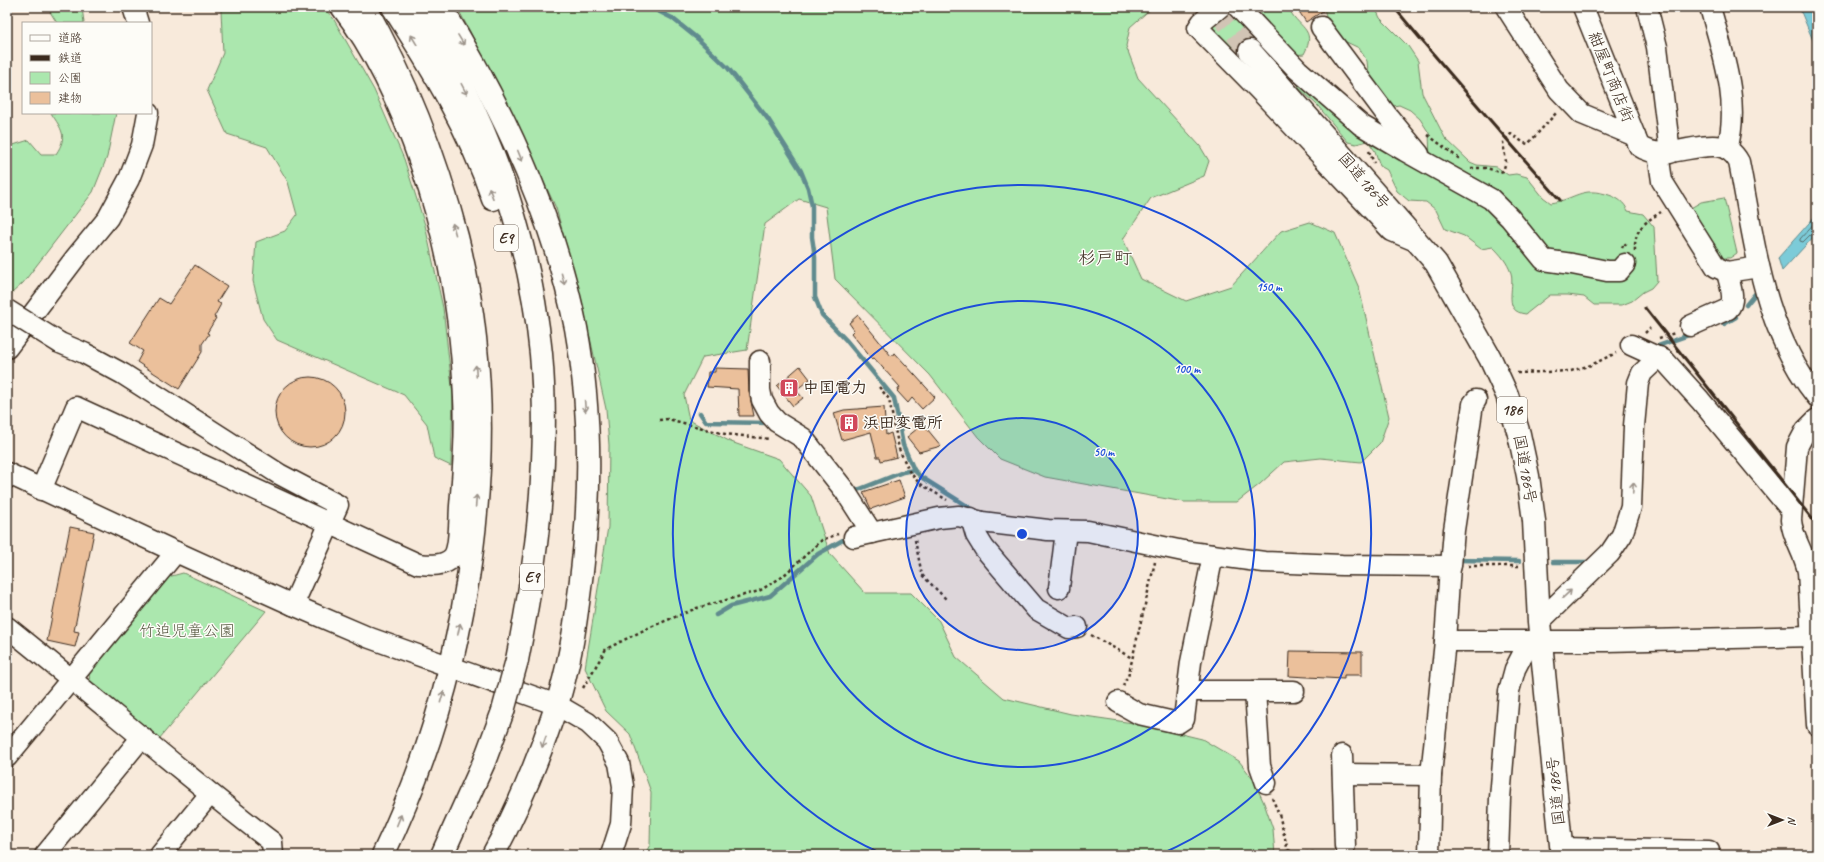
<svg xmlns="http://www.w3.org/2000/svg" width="1824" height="862" viewBox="0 0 1824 862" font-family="Caveat,'Klee One',sans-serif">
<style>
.green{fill:#abe7ae;stroke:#738866}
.water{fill:#7bcbd8;stroke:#618b8e}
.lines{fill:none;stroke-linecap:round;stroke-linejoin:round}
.shore{stroke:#556a68;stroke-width:1}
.stream{stroke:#618b8e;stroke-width:4.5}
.building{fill:#ebc09b;stroke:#3b2a1e}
.highway-tunnel{stroke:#d2c4b5;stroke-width:22;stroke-dasharray:22 11;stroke-linecap:butt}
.minor-casing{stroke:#3b2a1e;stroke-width:23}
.highway-casing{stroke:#3b2a1e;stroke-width:25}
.path{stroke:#3b2a1e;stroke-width:2.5;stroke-dasharray:3 3;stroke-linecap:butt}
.minor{stroke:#fdfcf7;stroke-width:20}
.highway{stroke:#fdfcf7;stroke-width:22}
.rail{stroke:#3b2a1e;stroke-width:3}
.minor-bridge-casing{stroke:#3b2a1e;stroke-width:23;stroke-linecap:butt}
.highway-bridge-casing{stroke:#3b2a1e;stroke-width:25;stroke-linecap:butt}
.minor-bridge{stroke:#fdfcf7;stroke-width:20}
.highway-bridge{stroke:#fdfcf7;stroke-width:22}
.oneway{stroke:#9c938a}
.ring{fill:none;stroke:#1d4ed8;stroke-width:2}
.labels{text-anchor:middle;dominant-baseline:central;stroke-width:3;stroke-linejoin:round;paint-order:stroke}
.shield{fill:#fdfcf7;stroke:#75695f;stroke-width:1}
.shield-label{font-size:15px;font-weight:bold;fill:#3b2a1e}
.street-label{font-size:16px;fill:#3b2a1e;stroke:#fdfcf7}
.poi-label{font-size:16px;font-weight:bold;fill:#3b2a1e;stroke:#fdfcf7;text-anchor:start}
.park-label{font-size:16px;fill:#575942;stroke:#fdfcf7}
.quarter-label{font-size:18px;fill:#3b2a1e;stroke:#fdfcf7}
.centre{fill:#1d4ed8;stroke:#fdfcf7;stroke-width:2}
.ring-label{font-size:12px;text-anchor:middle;font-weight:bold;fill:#1d4ed8;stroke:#fdfcf7;stroke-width:3;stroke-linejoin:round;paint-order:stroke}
</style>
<rect width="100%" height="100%" fill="#f8eadb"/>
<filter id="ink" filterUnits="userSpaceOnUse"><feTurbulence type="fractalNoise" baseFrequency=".025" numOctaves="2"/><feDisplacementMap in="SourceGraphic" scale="8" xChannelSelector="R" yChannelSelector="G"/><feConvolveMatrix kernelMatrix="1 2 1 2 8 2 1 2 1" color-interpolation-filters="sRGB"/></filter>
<g filter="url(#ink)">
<g class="green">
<path d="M47 7H82L84 23H57Z"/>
<path d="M219 7H323L333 18 374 90 404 159 425 225 443 308 453 396 451 466 434 458 427 424 404 395 277 340 263 319 253 281 256 242 285 231 297 215 288 182 267 147 227 134 207 90 223 53 221 11Z"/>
<path d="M457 7H1153L1130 27 1126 46 1138 78 1200 146 1209 161 1204 176 1151 198 1123 239 1141 279 1186 301 1231 286 1281 231 1310 222 1335 233 1359 288 1389 417 1380 443 1361 462 1321 458 1284 462 1260 484 1237 502H1184L1045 477 1000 459 978 437 930 375 835 279 826 207 799 199 765 224 747 350 703 357 684 395 689 420 731 442 779 459 811 496 830 554 865 593H911L939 621 956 657 1004 698 1071 714 1140 724 1202 739 1239 761 1253 779 1264 803 1273 829 1275 855H644L650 845 651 792 630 734 606 711 585 668 608 527 609 445 606 409 582 302 556 208 505 98Z"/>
<path d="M1226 7 1259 37 1233 58 1207 31Z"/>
<path d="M1262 7H1288C1297 28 1318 28 1304 54L1294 55 1269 27 1261 14Z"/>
<path d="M1324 7H1375L1380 18 1408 46 1418 61 1422 93 1445 138 1470 162 1477 165 1497 167 1508 175 1516 174 1527 177 1543 197 1551 203C1576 199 1581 186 1609 195 1618 198 1624 202 1628 211L1643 214 1654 227 1657 281 1651 288 1643 292 1632 301 1622 305H1594L1584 297 1568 295H1550L1526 314C1502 312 1515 288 1511 273 1507 262 1501 255 1493 247L1481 249 1464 236 1445 229 1436 210 1426 202 1409 201 1397 191 1387 170 1380 166 1375 151 1368 141 1356 144 1348 142 1318 106 1299 88 1297 81 1430 161 1429 133 1420 119 1410 110 1399 105 1389 107 1369 81 1367 61 1359 48 1340 39 1327 22Z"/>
<path d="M51 113H116L107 157 93 192 23 283 11 294 7 293V147L29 140 41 154H56C68 136 62 130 51 113Z"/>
<path d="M1724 198 1737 253 1730 258H1720L1689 209 1701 202Z"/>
<path d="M183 573 266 611 159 739 90 684 89 672 168 577Z"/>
</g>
<g class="water">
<path d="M1799 7H1817V50Z"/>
<path d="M1817 214V233L1782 271 1778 258Z"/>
</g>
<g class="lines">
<path class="shore" d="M1817 220 1800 239V241L1803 242 1813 232 1817 231"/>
<g class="stream">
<path d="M650 7 672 18 698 39 728 68 768 119 801 171 808 188 812 206V237L815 257V297L822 315 846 340 894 398 903 445 914 470 921 477 975 511"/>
<path d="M1746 305 1755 294"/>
<path d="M1724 324 1736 317"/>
<path d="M1652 348 1692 334"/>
<path d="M700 413 706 422 769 423"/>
<path d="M852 490 853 491 860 489 903 472 914 470"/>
<path d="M1457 560 1519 561"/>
<path d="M1553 562H1589"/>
<path d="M716 615 731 606 770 596 818 554 850 536"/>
</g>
</g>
<g class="building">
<path d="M1296 7H1329L1306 22Z"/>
<path d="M195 265 227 286 217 302 221 304 214 317 216 318 207 333 209 334 202 344V352L179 389 137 362 143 351 130 343 159 298 169 304Z"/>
<path d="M858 315 891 356 895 353 935 397 922 409 912 398 908 403 897 391 900 387 874 358 872 359 851 333 854 330 849 323Z"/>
<path d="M800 366 810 379 796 390 803 398 793 406 777 386Z"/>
<path d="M715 368 748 369 749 392 754 416H739L738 389 707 387 708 372H715Z"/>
<circle cx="310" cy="412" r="35"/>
<path d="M884 407 886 435 891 433 897 457 881 461 880 457H877L871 432 842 440 834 413 844 410Z"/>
<path d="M923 424 941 446 919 452 907 437Z"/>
<path d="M899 480 905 497 871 509 863 492Z"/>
<path d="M70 527 94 532 74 631 79 632 75 647 47 641Z"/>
<path d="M1290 651 1362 652V675H1344V679L1289 676Z"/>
</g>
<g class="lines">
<path class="highway-tunnel" d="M1215 7 1250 51"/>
<g class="minor-casing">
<g id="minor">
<path d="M133 7 138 23"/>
<path d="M1220 7 1202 22 1198 28 1259 90 1392 231 1418 242"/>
<path d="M1238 7 1298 70 1361 125 1405 151 1491 199 1510 218 1544 260 1572 264 1607 271H1619L1625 264"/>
<path d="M1506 7 1559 90 1582 114 1635 136"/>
<path d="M1583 7 1639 146C1670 168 1719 124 1739 162 1755 243 1763 330 1817 397"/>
<path d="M1647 7 1657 47 1670 153"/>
<path d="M1710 7C1722 52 1741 102 1727 149"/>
<path d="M1321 27 1386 114 1419 154"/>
<path d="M1658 153 1662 181 1716 267 1727 272 1759 267"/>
<path d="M1690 326 1728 309C1737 300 1729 283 1727 272"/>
<path d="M60 343 84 353 123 374 279 474 338 505 293 605"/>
<path d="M1631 345 1664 360 1700 400 1791 510"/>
<path d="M7 348 76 257 108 218 129 179 142 145 148 113"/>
<path d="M760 361V390L762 400 769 413 777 422 803 438 845 491 872 533"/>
<path d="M1817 419 1806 430 1797 447 1791 520C1792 538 1805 553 1808 572L1817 725"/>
<path d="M7 473 176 552 293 605 370 638 557 705 588 723 607 741 619 763 623 786 621 824 611 855"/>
<path d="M41 490 76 407 418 564C429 565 444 567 453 557 460 548 459 519 460 506 463 470 466 434 464 398 461 320 447 240 421 166 402 110 377 54 341 7"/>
<path d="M971 518 976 535 984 548 1036 609 1069 628 1077 627"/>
<path d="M854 537 939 518 959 516 982 522 1048 530 1088 531 1183 551 1264 562 1342 565 1451 566 1454 530 1473 404 1476 400"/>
<path d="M1450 566 1445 641H1607L1812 636"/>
<path d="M1059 588 1066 531"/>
<path d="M1539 622 1610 553 1622 535 1631 507 1634 426 1638 383 1642 373 1659 357"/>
<path d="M7 627C96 698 182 773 272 842L273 855"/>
<path d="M1188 691H1294"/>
<path d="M1255 691 1260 766 1266 783"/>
<path d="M1118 702 1139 714 1178 723 1184 719 1191 662 1213 555"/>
<path d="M1342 755 1345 846"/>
<path d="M7 757 176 552"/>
<path d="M1343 774 1431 775"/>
<path d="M1562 848 1709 851"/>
<path d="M45 855 142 737"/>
<path d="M160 855 210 794"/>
<path d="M1429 855 1431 775 1445 641"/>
<path d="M1498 855 1500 798 1509 691 1515 669 1529 642"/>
</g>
</g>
<g class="highway-casing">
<g id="highway">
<path d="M365 7C406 80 436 156 457 237 507 436 471 671 383 855"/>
<path d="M393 7C432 68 470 130 493 199"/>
<path d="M416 7C485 110 529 231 541 354 550 456 537 560 517 660"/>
<path d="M441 7C502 106 553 214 576 328 592 413 591 503 580 588 575 628 569 668 556 707 539 758 519 807 493 855"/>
<path d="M1250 51 1436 263 1490 358 1507 395 1519 434 1528 476 1534 521 1539 622 1562 855"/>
<path d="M442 855 484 762 503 711"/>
</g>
</g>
<g class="path">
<path d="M1428 135 1461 160"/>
<path d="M1369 151 1374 163"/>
<path d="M1471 168H1486L1500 172 1503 171 1506 162 1503 142 1511 134 1524 143 1528 144 1557 112"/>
<path d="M1622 248 1624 243 1628 247"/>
<path d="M1635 251C1634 229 1644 223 1661 212"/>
<path d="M1645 333 1650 328"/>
<path d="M1659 338 1675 333"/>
<path d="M1517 373 1571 371 1591 365 1616 353"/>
<path d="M879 387 889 399 899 449 909 471 919 483 947 500"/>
<path d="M659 420 668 419 725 434 770 439"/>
<path d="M915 540 922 575 947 600"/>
<path d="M1468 566H1519"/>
<path d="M1091 635 1132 658"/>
<path d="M1123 686 1125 680 1128 677 1155 562"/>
<path d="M583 688 606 649 648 628 697 608 759 591 782 577 822 540 838 534"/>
<path d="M1272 798 1279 814 1289 855"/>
<path d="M1288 850 1297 854 1316 852 1317 855"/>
</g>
<use href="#minor" class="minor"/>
<use href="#highway" class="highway"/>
<g class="rail">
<path d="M1394 7C1448 73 1504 136 1560 200"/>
<path d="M1645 308 1817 525"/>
</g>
<g class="minor-bridge-casing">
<path id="minor-bridge" d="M7 310 60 343"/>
</g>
<g class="highway-bridge-casing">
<path id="highway-bridge" d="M503 711 517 660"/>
</g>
<use href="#minor-bridge" class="minor-bridge"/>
<use href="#highway-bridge" class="highway-bridge"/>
</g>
<defs><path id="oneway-shaft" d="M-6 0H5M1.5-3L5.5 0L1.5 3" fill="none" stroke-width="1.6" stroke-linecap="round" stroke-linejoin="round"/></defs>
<g class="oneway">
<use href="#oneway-shaft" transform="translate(414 40) rotate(-121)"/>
<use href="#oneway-shaft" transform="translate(461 40) rotate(59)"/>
<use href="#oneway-shaft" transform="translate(464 89) rotate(62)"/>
<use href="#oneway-shaft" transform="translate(520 156) rotate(68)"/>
<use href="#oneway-shaft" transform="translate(491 193) rotate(-110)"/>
<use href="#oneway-shaft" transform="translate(454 229) rotate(-105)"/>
<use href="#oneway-shaft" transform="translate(563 279) rotate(75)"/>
<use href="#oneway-shaft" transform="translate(476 371) rotate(-93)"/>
<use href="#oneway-shaft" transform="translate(585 406) rotate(86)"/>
<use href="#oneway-shaft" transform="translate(1633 488) rotate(-87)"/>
<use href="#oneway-shaft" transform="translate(476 501) rotate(-86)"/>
<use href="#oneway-shaft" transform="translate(1567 594) rotate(-43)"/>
<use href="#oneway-shaft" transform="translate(459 629) rotate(-78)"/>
<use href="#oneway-shaft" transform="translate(442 697) rotate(-74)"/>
<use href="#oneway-shaft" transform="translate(544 742) rotate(110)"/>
<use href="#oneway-shaft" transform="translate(399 820) rotate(-68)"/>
</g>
</g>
<circle cx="1022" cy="534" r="116" fill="#1d4ed8" fill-opacity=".12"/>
<g class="ring">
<circle cx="1022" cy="534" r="116"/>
<circle cx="1022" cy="534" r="233"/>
<path d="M883 854A349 349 0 1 1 1161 854"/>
</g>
<defs>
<g id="building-square" transform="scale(1)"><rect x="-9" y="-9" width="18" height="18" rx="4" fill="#d1495b" stroke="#fdfcf7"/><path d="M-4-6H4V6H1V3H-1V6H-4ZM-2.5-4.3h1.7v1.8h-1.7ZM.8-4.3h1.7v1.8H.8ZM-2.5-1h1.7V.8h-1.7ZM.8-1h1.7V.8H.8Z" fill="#fff"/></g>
</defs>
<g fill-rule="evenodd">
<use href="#building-square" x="789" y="388"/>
<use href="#building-square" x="849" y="423"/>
</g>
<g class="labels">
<g class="shield">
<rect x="494" y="225" width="24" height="26" rx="3"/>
<rect x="1497" y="397" width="30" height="26" rx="3"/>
<rect x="520" y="564" width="24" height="26" rx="3"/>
</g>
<g class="shield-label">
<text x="506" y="238">E9</text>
<text x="1512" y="410">186</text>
<text x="532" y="577">E9</text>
</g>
<g class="street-label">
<text transform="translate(1611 77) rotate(68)">紺屋町商店街</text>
<text transform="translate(1364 181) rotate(49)">国道186号</text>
<text transform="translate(1525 469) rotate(80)">国道186号</text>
<text transform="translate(1556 791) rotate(-96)">国道186号</text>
</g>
<g class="poi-label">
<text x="803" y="388">中国電力</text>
<text x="863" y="423">浜田変電所</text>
</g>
<g class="park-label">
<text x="187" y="631">竹迫児童公園</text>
</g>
<g class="quarter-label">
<text x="1105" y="258">杉戸町</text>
</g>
</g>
<circle cx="1022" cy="534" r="6" class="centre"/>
<g class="ring-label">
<text x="1269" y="291">150 m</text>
<text x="1187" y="373">100 m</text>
<text x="1104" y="456">50 m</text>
</g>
<rect width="1824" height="862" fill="none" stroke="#fdfcf7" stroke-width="24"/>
<rect x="12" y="12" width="1800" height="838" fill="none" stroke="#3b2a1e" stroke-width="1.5" filter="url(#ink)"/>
<rect x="22" y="22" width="130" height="92" fill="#fdfcf7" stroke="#afa8a0"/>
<rect x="30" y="35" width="20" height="6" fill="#fdfcf7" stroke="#afa8a0"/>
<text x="58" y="42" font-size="12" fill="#3b2a1e">道路</text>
<rect x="30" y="55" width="20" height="6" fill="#3b2a1e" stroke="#afa8a0"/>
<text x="58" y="62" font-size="12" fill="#3b2a1e">鉄道</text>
<rect x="30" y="72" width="20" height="12" fill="#abe7ae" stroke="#afa8a0"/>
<text x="58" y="82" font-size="12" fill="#3b2a1e">公園</text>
<rect x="30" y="92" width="20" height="12" fill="#ebc09b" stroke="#afa8a0"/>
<text x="58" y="102" font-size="12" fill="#3b2a1e">建物</text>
<g transform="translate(1782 820) rotate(90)" stroke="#fdfcf7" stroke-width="3" paint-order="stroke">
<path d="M0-3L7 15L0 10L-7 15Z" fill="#3b2a1e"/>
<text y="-6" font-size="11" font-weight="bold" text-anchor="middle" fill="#3b2a1e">N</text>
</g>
</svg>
